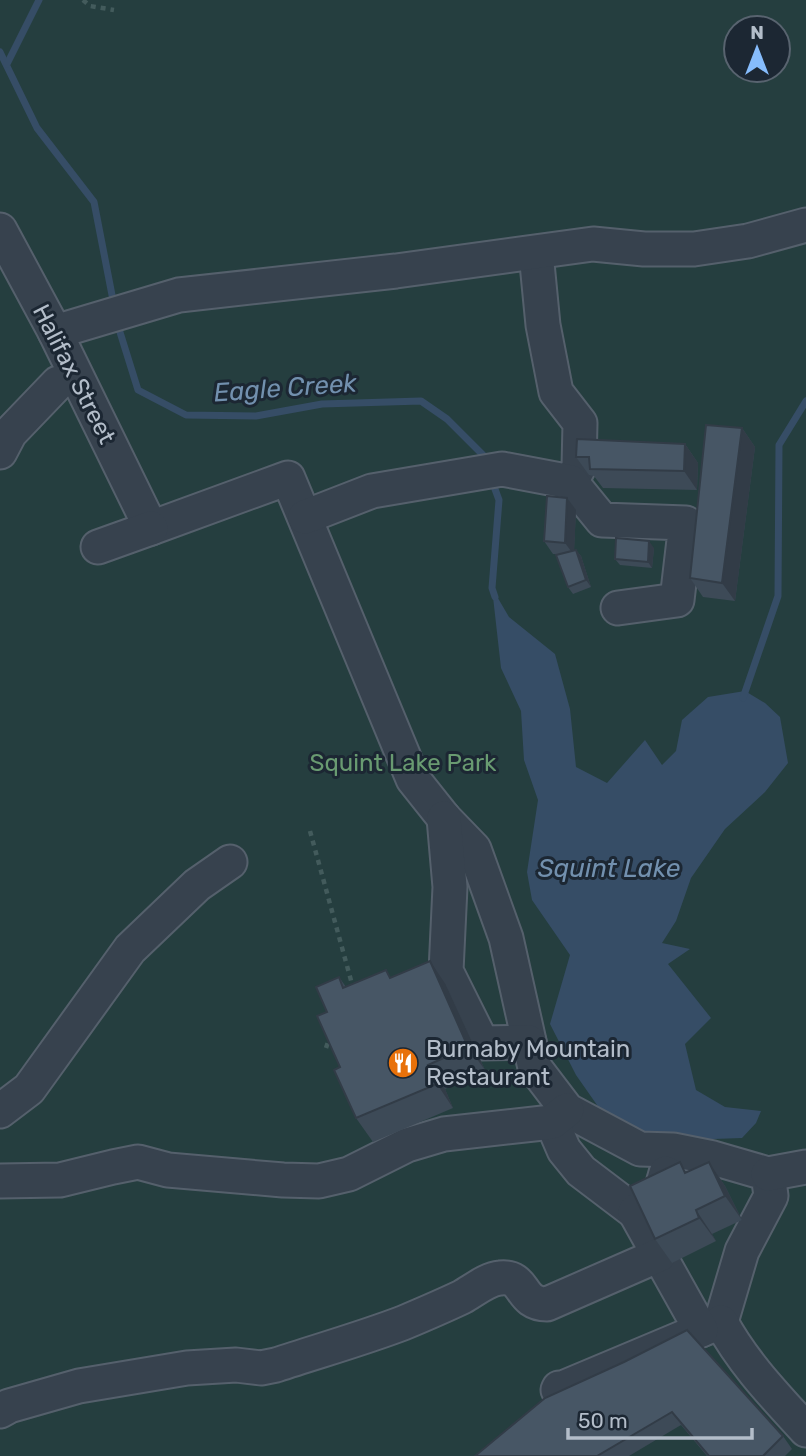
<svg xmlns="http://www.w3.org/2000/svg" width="806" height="1456" viewBox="0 0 806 1456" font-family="Rubik,sans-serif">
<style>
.green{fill:#253e3f;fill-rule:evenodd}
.water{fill:#364d66}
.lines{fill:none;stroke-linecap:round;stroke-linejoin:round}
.stream{stroke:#364d66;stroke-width:7}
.minor-casing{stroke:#55606c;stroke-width:37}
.path{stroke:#435b5c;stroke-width:4.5;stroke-dasharray:5 5;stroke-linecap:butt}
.minor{stroke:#37424e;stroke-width:33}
.wall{fill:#3d4a57}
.shaded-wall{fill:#323c47}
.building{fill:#475665;stroke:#323c47;stroke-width:2}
.labels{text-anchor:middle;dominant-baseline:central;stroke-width:6;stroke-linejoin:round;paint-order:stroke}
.street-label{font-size:24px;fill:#b3bdc9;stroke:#1c2733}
.park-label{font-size:24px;fill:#699b71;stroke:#1c2733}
.poi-label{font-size:24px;fill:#b3bdc9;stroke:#1c2733;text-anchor:start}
.water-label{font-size:26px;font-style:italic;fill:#7290ae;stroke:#1c2733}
</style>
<rect width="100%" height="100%" fill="#23313e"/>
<path class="green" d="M0 0H806V1456H0ZM736 28H778V70H736Z"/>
<path class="water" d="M492 588 509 617 555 654 570 709 576 767 607 783 645 740 662 765 676 751 682 720 708 697 745 691 765 703 780 717 788 763 765 792 725 829 691 878 676 921 662 943 690 949 668 964 711 1018 685 1044 696 1090 725 1107 761 1111 756 1123 742 1138 656 1141 604 1115 576 1075 550 1024 570 955 532 900 527 872 538 800 524 760 521 711 501 668Z"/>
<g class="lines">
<g class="stream">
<path d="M0 52 37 128 94 202 112 295"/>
<path d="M7 64 39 0"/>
<path d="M119 329 138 390 186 415 256 416 322 404 421 401 447 419 484 456"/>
<path d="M492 481 499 500 492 588 495 597"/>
<path d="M743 698 778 596 779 445 806 401"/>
</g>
<g class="minor-casing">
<g id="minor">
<path d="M0 230 55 332 151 528 288 478 413 779 444 818 474 849 506 938 535 1068 567 1110 640 1149 673 1150 713 1158 768 1174 771 1196 742 1251 721 1322 701 1330"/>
<path d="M536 253 543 325 556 392 580 423 579 467 571 482"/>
<path d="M55 332 179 295 396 271 593 244 644 249H694L748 241 806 225"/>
<path d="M0 452 10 433 58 383"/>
<path d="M305 517 372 491 502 469 571 482 602 520 686 523 677 600 618 608"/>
<path d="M98 547 151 528"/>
<path d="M444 818 450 887 446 971 482 1043 529 1042"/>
<path d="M0 1111 29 1089 130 949 197 885 230 862"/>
<path d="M552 1122 564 1150 581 1171 635 1212"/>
<path d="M768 1174 806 1167"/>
<path d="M0 1181 60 1180 113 1167 138 1162 168 1170 283 1180 319 1181 349 1174 407 1145 444 1134 552 1122 567 1110"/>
<path d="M721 1322C743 1363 775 1396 806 1430"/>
<path d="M559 1388 558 1390 701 1330 635 1212 660 1194 666 1173"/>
<path d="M0 1411 9 1406 79 1386 187 1368 236 1365 261 1368 276 1365C318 1351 361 1339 403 1323 422 1315 443 1306 462 1297 473 1291 487 1279 500 1278 527 1275 518 1304 547 1304L659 1255"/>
</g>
</g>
<g class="path">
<path d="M83 0 90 6 114 10"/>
<path d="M310 831 352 984 356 986"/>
<path d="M326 1048 330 1036"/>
<path d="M460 1081 462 1085 490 1072"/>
</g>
<use href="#minor" class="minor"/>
</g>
<g class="wall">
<path d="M742 428 755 447 735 601 703 597 690 578Z"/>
<path d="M685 444 698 463 697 490 603 488 594 476 589 475 576 457Z"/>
<path d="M576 510 574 550H576L581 556 591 587 573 594 568 587 560 554H553L544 541Z"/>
<path d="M654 548 652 568 620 565 615 559Z"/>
<path d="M339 977 346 987 391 977 446 985 485 1070 445 1089 453 1108 373 1142 356 1118 340 1067 327 1012Z"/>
<path d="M709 1162 725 1186 742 1220 712 1234 716 1241 672 1263 655 1239 687 1172Z"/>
<path d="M624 1362 783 1436 792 1449 785 1456H707L681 1425 629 1456H475Z"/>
</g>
<g class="shaded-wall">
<path d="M742 428 755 447 735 601 722 583Z"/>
<path d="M685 444 698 463 697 490 684 471Z"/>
<path d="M567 498 576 510 574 555 565 543Z"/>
<path d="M649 541 654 548 652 568 648 562Z"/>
<path d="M576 550 581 556 591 587 586 580Z"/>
<path d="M430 961 446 985 485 1070 468 1047Z"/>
<path d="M428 1065 445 1089 453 1108 437 1084Z"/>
<path d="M709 1162 725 1186 742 1220 725 1196Z"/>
<path d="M696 1210 712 1234 716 1241 699 1218Z"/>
</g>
<g class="building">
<path d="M706 425 742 428 722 583 690 578Z"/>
<path d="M577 439 685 444 684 471 590 469 589 457H576Z"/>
<path d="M547 496 567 498 565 543 544 541Z"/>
<path d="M616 538 649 541 648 562 615 559Z"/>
<path d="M576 550 586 580 568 587 556 555Z"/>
<path d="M430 961 468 1047 428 1065 437 1084 356 1118 334 1070 340 1067 317 1016 327 1012 316 987 339 977 343 988 386 970 390 978Z"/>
<path d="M680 1162 685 1173 709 1162 725 1196 696 1210 699 1218 655 1239 630 1186Z"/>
<path d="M687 1330 783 1436 763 1456H709L672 1412 597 1456H475L545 1398 624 1362Z"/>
</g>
<defs>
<g id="restaurant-disc" transform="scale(1.575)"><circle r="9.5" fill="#e8710a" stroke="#1c2733"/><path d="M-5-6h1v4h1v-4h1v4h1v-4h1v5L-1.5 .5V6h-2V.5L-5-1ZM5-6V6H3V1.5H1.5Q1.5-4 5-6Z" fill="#fff"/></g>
</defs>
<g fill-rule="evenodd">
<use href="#restaurant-disc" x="403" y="1063"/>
</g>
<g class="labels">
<g class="street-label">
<text transform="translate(74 374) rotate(63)">Halifax Street</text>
</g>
<g class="park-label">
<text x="403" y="763">Squint Lake Park</text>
</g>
<g class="poi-label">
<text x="426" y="1049">Burnaby Mountain<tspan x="426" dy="28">Restaurant</tspan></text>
</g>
<g class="water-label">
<text transform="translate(285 388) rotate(-4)">Eagle Creek</text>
<text x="609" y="868">Squint Lake</text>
</g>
</g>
<g transform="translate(757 49)"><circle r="33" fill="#1c2733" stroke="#58636f" stroke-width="2"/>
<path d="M0-5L12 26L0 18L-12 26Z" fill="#86bcfc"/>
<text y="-10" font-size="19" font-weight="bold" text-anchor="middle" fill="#b3bdc9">N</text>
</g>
<path d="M568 1428v10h184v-10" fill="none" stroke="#b3bdc9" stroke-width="3.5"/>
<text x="578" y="1428" font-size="21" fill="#b3bdc9" stroke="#1c2733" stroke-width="5" paint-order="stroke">50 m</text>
</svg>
